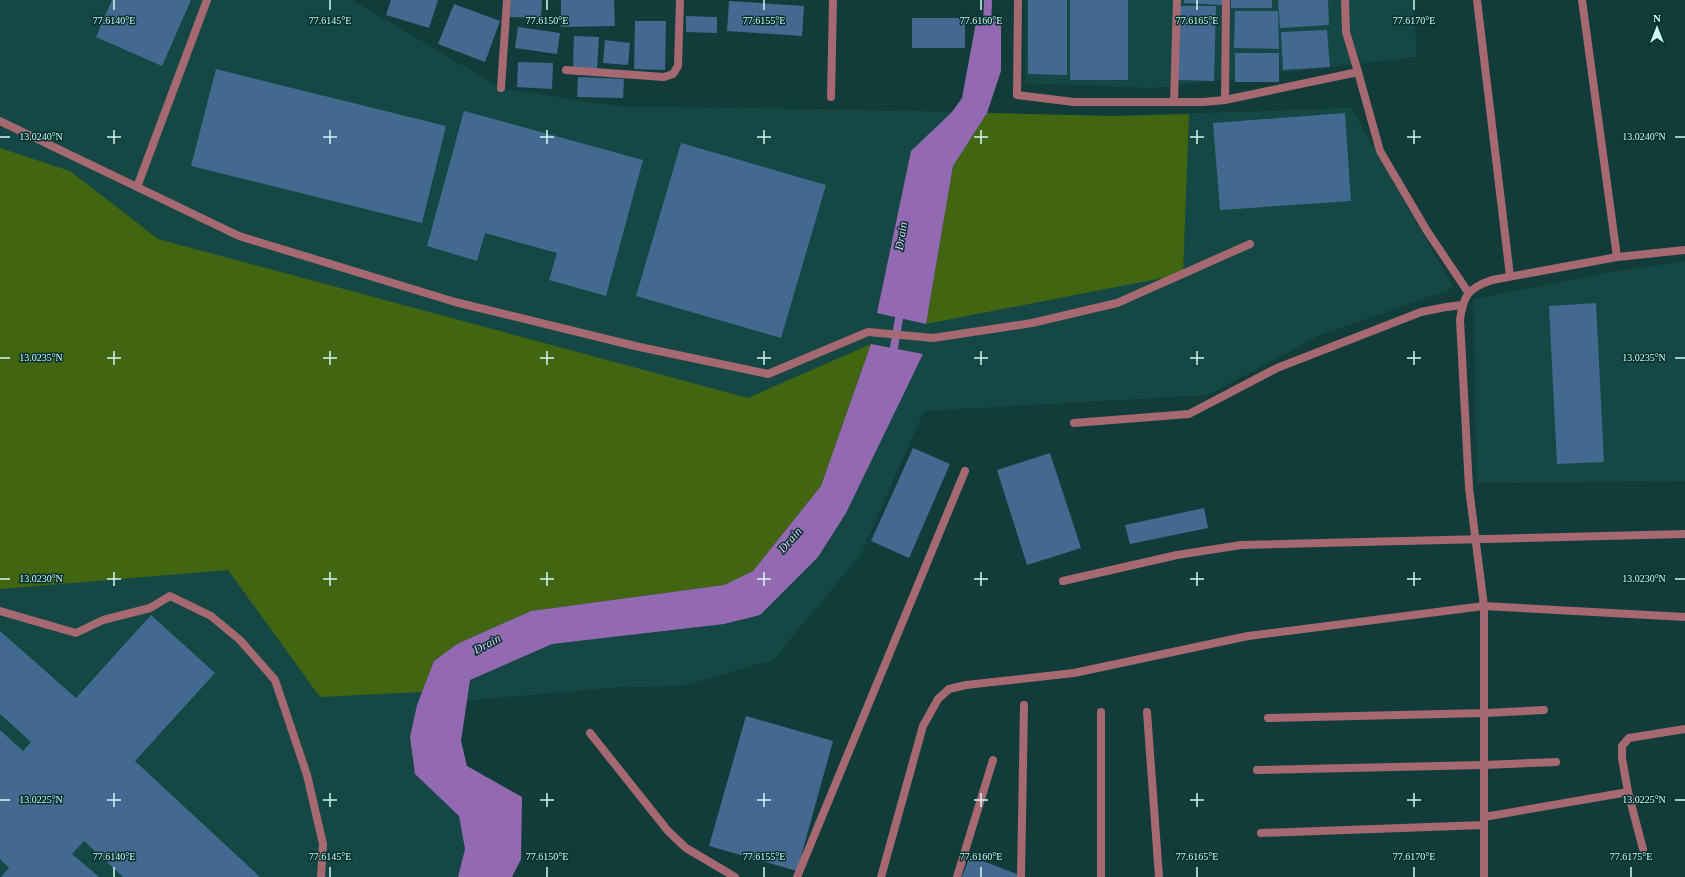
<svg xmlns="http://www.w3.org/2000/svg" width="1685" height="877" viewBox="0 0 1685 877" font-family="Georgia,serif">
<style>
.built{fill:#154744}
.green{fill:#426512}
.water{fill:#936ab1}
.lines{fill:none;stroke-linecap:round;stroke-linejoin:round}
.stream{stroke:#936ab1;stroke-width:8}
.building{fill:#436990}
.lane{stroke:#a66972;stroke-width:8}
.street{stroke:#a66972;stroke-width:8}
.ticks{fill:none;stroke:#d3f8f4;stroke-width:1.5}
.labels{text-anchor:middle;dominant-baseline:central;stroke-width:3;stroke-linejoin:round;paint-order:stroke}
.water-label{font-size:12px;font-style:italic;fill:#e0caf1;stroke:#05312f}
.ticks-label{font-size:10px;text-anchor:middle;fill:#d3f8f4;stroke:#05312f;stroke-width:3;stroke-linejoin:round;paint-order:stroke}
</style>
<rect width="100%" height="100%" fill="#123c3a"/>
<g class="built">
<path d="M0 0H352L501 88 615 106 918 111 1114 116 1351 108 1454 288 1318 336 1208 395 924 411 861 554 773 660 682 686 620 687 417 705 415 774 459 816 465 849 458 877H0Z"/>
<path d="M1026 0H1413L1417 57 1152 88 1025 83Z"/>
<path d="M1685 261V481L1477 483 1473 299 1618 271Z"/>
</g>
<g class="green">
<path d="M987 113 1114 116 1189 114 1183 274 926 324 953 166Z"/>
<path d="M0 148 70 171 158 239 748 398 871 344 821 486 753 571 724 585 531 611 457 644 434 661 422 692 320 697 228 570 0 589Z"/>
</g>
<g class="water">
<path d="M977 17 1001 18V71L987 113 953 166 926 324 877 313 911 151 952 112 962 98Z"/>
<path d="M871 344 923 354 846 513 818 557 760 615 724 624 552 644 470 680 461 741 467 766 522 797 521 859 512 877H458L465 849 459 816 415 774 410 737 417 705 434 661 457 644 531 611 724 585 753 571 821 486Z"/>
</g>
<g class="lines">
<g class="stream">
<path d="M987 29 988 0"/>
<path d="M892 359 901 307"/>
</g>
</g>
<g class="building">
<path d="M112 0H191L162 66 96 37Z"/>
<path d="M391 0H438L429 28 386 15Z"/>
<path d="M511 0H542L541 18 510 17Z"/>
<path d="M561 0H614L615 26 561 27Z"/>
<path d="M1028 0H1067V75L1028 74Z"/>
<rect x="1070" y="0" width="58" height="80"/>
<path d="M1184 0H1223V5L1184 3Z"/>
<rect x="1231" y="0" width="41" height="8"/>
<path d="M1278 0H1328L1329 25 1280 28Z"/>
<path d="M729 1 804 6 802 36 727 31Z"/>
<path d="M454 4 500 21 485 62 438 44Z"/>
<path d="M1180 6H1216L1214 81 1178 80Z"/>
<path d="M1235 11H1278L1279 49 1234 48Z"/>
<path d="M686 16 717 17V33L686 32Z"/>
<rect x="912" y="18" width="53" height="30"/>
<path d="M635 21H666L665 70 634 69Z"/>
<path d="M518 27 560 33 557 54 515 48Z"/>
<path d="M1327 30 1330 67 1283 70 1281 32Z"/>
<path d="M574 36 599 37 597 69 573 67Z"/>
<path d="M605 40 630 43 628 65 603 63Z"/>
<rect x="1235" y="53" width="44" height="29"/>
<path d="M518 62 553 63 552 89 517 87Z"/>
<path d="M216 69 446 126 422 223 191 166Z"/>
<path d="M578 77 624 79 623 98 577 97Z"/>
<path d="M464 111 643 160 606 296 549 280 557 253 485 233 477 261 427 246Z"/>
<path d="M1345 113 1351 201 1220 210 1213 123Z"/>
<path d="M681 143 826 185 781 338 636 296Z"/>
<path d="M1596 303 1604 462 1557 464 1549 306Z"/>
<path d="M913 448 950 464 909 558 871 541Z"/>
<path d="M1050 453 1081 548 1027 565 997 470Z"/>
<path d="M1204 508 1208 528 1130 544 1125 525Z"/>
<path d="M151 615 215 673 135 761 260 877H123L84 841 72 854 99 877H1L9 868 0 859V730L23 751 31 742 0 714V631L76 698Z"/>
<path d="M746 716 833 741 797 871 709 846Z"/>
<path d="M970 856 1019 875 1018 877H962Z"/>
</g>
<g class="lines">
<g class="lane">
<path d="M0 121 239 236 455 302 635 346 768 374 868 332 933 338 1032 323 1117 303 1250 244"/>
<path d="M137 187 207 0"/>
<path d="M1074 423 1189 414 1277 368 1421 312 1446 307 1462 305"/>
<path d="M0 611 76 633 103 620 150 608 170 596 211 616 240 640 275 680 307 775 323 844 321 877"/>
</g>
<g class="street">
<path d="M1018 0 1017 95 1074 102H1203L1225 100 1358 72 1380 151 1427 231 1468 292"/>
<path d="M1345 0 1346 32 1358 72"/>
<path d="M1477 0 1510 276"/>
<path d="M1582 0 1617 257"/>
<path d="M566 70 664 77 673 74 678 66 680 0"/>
<path d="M501 88 507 0"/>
<path d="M831 97 833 0"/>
<path d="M1225 100 1226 0"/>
<path d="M1174 102 1177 0"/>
<path d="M1063 581 1177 555 1241 545 1685 534"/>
<path d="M1101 712V877"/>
<path d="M1147 712 1159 877"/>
<path d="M1268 718 1485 713 1544 710"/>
<path d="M590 733 668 831 686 848 735 877"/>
<path d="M1257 770 1484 765 1556 762"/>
<path d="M1484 817 1628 792"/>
<path d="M1261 833 1484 825"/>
<path d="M1643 849 1628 792 1622 758V746L1629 738 1685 729"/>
<path d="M797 877 965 471"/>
<path d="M881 877 923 726 938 699 949 689 966 685 1074 673 1248 636 1484 606 1685 617"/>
<path d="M957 877 993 760"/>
<path d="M1021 877 1024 705"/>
<path d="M1484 877V606L1469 488 1460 320C1463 296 1468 288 1492 280L1617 257 1685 250"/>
</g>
</g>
<path class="ticks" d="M114 0V10M330 0V10M547 0V10M764 0V10M981 0V10M1197 0V10M1414 0V10M114 130V144M330 130V144M547 130V144M764 130V144M981 130V144M1197 130V144M1414 130V144M0 137H10M107 137H121M323 137H337M540 137H554M757 137H771M974 137H988M1190 137H1204M1407 137H1421M1675 137H1685M114 351V365M330 351V365M547 351V365M764 351V365M981 351V365M1197 351V365M1414 351V365M0 358H10M107 358H121M323 358H337M540 358H554M757 358H771M974 358H988M1190 358H1204M1407 358H1421M1675 358H1685M114 572V586M330 572V586M547 572V586M764 572V586M981 572V586M1197 572V586M1414 572V586M0 579H10M107 579H121M323 579H337M540 579H554M757 579H771M974 579H988M1190 579H1204M1407 579H1421M1675 579H1685M114 793V807M330 793V807M547 793V807M764 793V807M981 793V807M1197 793V807M1414 793V807M0 800H10M107 800H121M323 800H337M540 800H554M757 800H771M974 800H988M1190 800H1204M1407 800H1421M1675 800H1685M114 867V877M330 867V877M547 867V877M764 867V877M981 867V877M1197 867V877M1414 867V877M1631 867V877"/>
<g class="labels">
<g class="water-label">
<text transform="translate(901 236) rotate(-81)">Drain</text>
<text transform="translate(790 540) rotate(-49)">Drain</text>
<text transform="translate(487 644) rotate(-28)">Drain</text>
</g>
</g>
<g class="ticks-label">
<text x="114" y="24">77.6140°E</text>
<text x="330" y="24">77.6145°E</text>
<text x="547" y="24">77.6150°E</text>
<text x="764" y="24">77.6155°E</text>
<text x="981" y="24">77.6160°E</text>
<text x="1197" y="24">77.6165°E</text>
<text x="1414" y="24">77.6170°E</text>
<text x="41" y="140">13.0240°N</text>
<text x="1644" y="140">13.0240°N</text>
<text x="41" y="361">13.0235°N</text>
<text x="1644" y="361">13.0235°N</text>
<text x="41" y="582">13.0230°N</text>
<text x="1644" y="582">13.0230°N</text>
<text x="41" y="803">13.0225°N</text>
<text x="1644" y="803">13.0225°N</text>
<text x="114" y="860">77.6140°E</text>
<text x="330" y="860">77.6145°E</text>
<text x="547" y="860">77.6150°E</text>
<text x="764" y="860">77.6155°E</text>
<text x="981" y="860">77.6160°E</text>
<text x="1197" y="860">77.6165°E</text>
<text x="1414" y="860">77.6170°E</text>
<text x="1631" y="860">77.6175°E</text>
</g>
<g transform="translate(1657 28)" stroke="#05312f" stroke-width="3" paint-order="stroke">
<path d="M0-3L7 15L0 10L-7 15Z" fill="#d3f8f4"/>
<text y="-6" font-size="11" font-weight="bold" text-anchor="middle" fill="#d3f8f4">N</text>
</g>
</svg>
